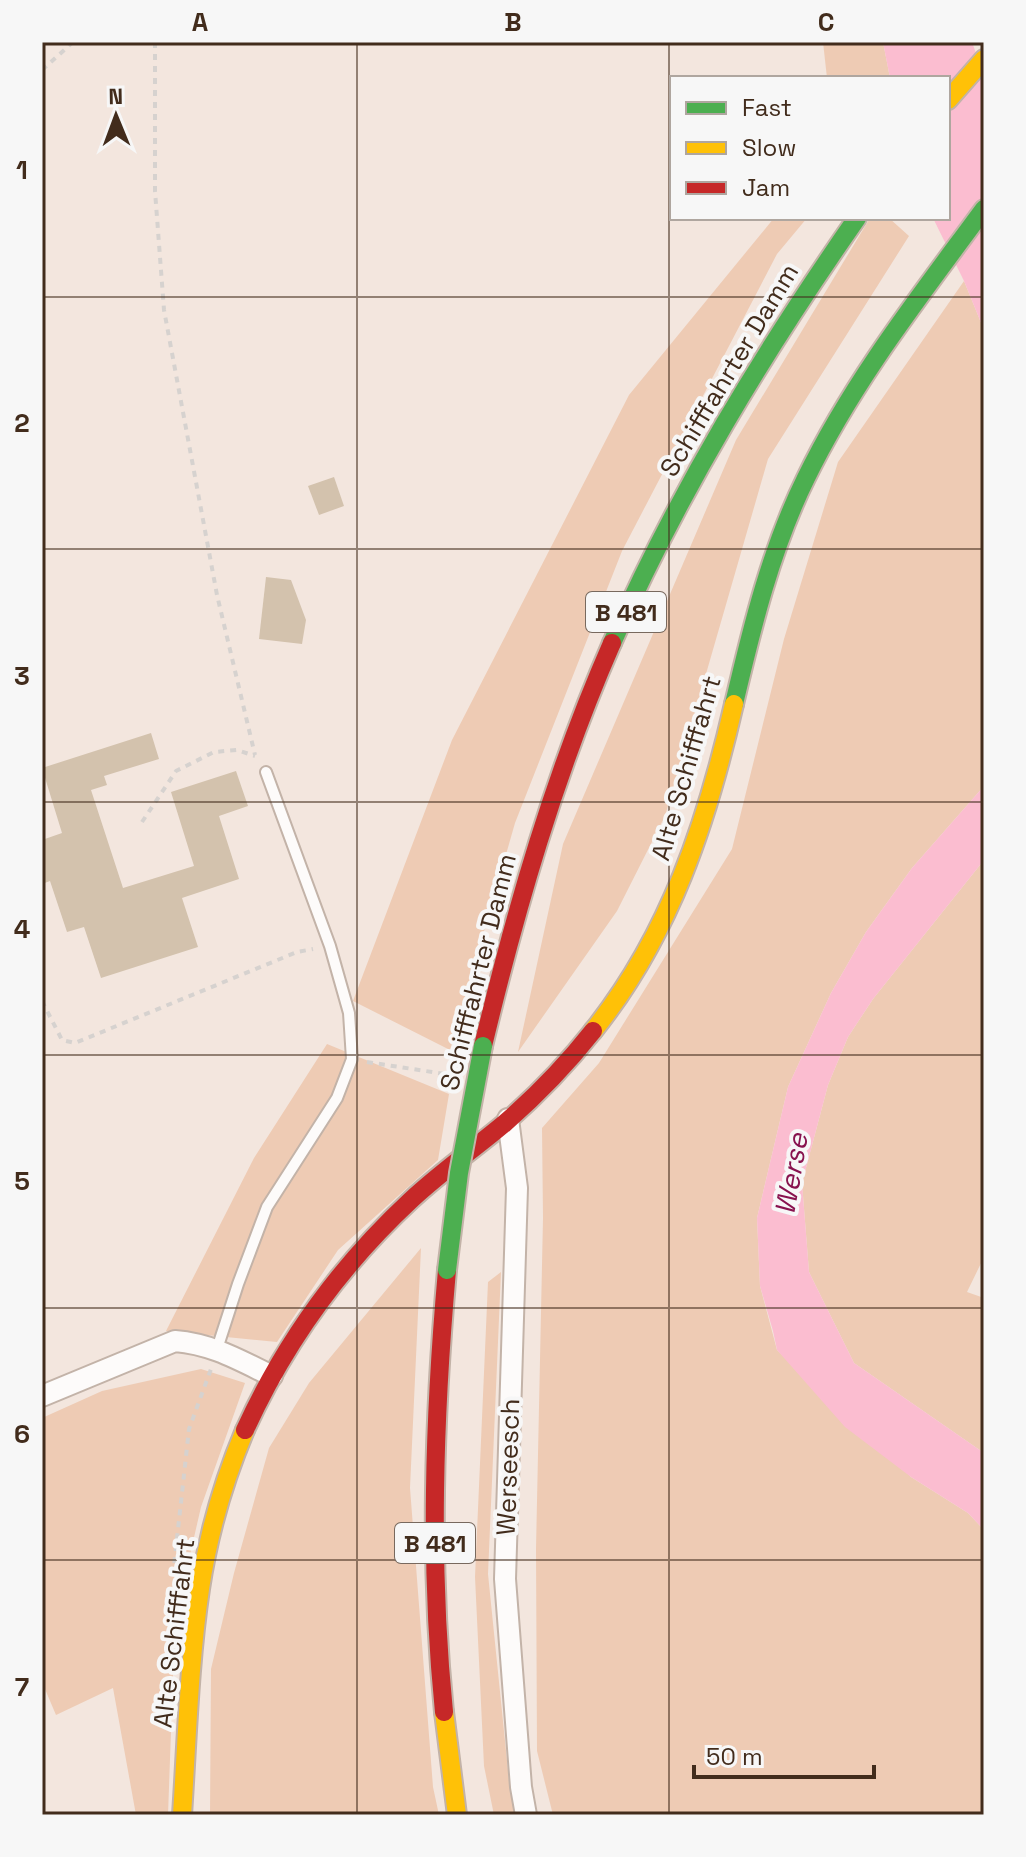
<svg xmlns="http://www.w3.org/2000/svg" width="1026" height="1857" viewBox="0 0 1026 1857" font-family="'Space Grotesk',sans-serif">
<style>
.green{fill:#eecbb4}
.water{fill:#fbbdd0}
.building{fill:#d3c2ad}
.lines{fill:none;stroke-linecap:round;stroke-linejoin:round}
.lane-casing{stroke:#c3b3a8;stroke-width:14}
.street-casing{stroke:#c3b3a8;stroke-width:24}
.fast-casing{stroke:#c3b3a8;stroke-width:22}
.slow-casing{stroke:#c3b3a8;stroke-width:22}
.jam-casing{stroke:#c3b3a8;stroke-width:22}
.path{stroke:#d6d2cf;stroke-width:4;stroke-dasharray:6 6;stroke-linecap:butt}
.lane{stroke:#fdfbfa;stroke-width:10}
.street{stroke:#fdfbfa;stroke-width:20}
.fast{stroke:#4caf50;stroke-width:18}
.slow{stroke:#ffc107;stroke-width:18}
.jam{stroke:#c62828;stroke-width:18}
.fast-bridge-casing{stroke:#c3b3a8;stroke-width:22;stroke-linecap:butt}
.fast-bridge{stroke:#4caf50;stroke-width:18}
.grid{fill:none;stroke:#422c1c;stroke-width:2;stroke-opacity:0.55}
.labels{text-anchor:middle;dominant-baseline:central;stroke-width:8;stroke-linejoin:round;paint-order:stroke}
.shield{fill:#f7f7f7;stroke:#78695e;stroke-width:2}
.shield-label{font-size:24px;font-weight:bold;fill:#422c1c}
.street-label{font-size:26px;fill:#422c1c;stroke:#f7f7f7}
.water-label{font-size:28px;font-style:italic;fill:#88134f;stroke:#f7f7f7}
.neatline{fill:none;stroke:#422c1c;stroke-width:3}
.grid-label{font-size:26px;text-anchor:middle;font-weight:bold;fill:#422c1c}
</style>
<rect width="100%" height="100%" fill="#f3e6de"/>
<g class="green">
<path d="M823 42H883L890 78H827Z"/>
<path d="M774 218H807L777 254 622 551 515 823 450 1050 353 1001 452 740 629 395Z"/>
<path d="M870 218H889L909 236 768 459 665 816 617 911 518 1052 563 844 736 440Z"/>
<path d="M964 281 984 330V786L912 868 866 932 831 993 788 1087 757 1218 760 1286 777 1350 911 1477 968 1513 984 1530V1815H553L537 1751 536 1549 543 1218 542 1128 599 1063 732 849 784 639 838 462Z"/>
<path d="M984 860V1257L967 1292 984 1298V1453L854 1363 809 1272 802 1183 828 1085 848 1037 873 999Z"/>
<path d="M327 1044 449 1094 438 1160 338 1250 277 1342 166 1331 254 1158Z"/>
<path d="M421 1248 410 1488 433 1787 439 1815H210L211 1669 234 1573 269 1448 309 1383Z"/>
<path d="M501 1272 488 1574 510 1790 516 1815H494L484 1766 475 1577 488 1282Z"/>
<path d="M201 1369 245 1383 201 1507 175 1620 168 1815H136L113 1688 56 1715 42 1682V1418L102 1391Z"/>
</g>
<g class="water">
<path d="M883 42H972L984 76V330L964 281 933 218H948V78H890Z"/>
<path d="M984 786V860L873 999 848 1037 828 1085 802 1183 809 1272 854 1363 984 1453V1530L968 1513 911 1477 845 1427 777 1350 773 1331 760 1286 757 1218 788 1087 831 993 866 932 912 868Z"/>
</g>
<g class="building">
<path d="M334 477 344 506 319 515 308 486Z"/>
<path d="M266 577 291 580 306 620 302 644 259 639Z"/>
<path d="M151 733 159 759 104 776 107 785 91 790 123 888 194 866 171 792 236 771 248 806 219 816 239 879 182 898 198 947 101 978 84 927 67 932 50 881 42 884V840L62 833 42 768Z"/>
</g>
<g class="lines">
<g class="lane-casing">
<path id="lane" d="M217 1349 238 1284 267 1207 337 1098 352 1059 349 1013 330 946 266 772"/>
</g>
<g class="street-casing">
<g id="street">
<path d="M508 1119 517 1188 505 1579 521 1787 526 1815"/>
<path d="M42 1396 175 1341C212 1344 239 1360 272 1376"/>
</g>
</g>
<g class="fast-casing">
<g id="fast">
<path d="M612 643C679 491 763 353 857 218"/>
<path d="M734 704C752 627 771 549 806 478 853 381 920 296 984 209"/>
</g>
</g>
<g class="slow-casing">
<g id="slow">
<path d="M948 100 984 59"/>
<path d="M593 1031C670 935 707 822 734 704"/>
<path d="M444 1712 457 1815"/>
<path d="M182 1815C187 1740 189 1663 200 1589 208 1535 224 1480 245 1430"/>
</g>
</g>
<g class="jam-casing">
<g id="jam">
<path d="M483 1046C516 908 555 773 612 643"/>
<path d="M245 1430C285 1342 340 1266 411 1200 441 1172 474 1149 505 1123 537 1095 567 1064 593 1031"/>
<path d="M444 1712C429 1564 434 1417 447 1270"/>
</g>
</g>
<g class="path">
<path d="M155 42V191L164 310 217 595 255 755"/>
<path d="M42 70 73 42"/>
<path d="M142 822 176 771 214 752 237 750 255 756"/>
<path d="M42 1001 62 1040 75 1043 297 952 313 949"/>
<path d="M367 1062 445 1074"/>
<path d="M173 1575 189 1429 211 1369"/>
</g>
<use href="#lane" class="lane"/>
<use href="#street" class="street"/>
<use href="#fast" class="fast"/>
<use href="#slow" class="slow"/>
<use href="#jam" class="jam"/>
<g class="fast-bridge-casing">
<path id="fast-bridge" d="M447 1270 459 1173 483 1046"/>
</g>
<use href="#fast-bridge" class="fast-bridge"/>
</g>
<path class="grid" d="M357 42V1815M669 42V1815M42 297H984M42 549H984M42 802H984M42 1055H984M42 1308H984M42 1560H984"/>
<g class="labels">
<g class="shield">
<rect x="586" y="592" width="80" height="40" rx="6"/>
<rect x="395" y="1523" width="80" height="40" rx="6"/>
</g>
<g class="shield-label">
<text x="626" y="612">B 481</text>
<text x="435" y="1543">B 481</text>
</g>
<g class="street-label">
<text transform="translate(729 370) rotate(-59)">Schifffahrter Damm</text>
<text transform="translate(686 768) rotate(-74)">Alte Schifffahrt</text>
<text transform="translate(478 972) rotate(-76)">Schifffahrter Damm</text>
<text transform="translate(508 1467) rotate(-88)">Werseesch</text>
<text transform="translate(174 1633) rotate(-83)">Alte Schifffahrt</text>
</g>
<g class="water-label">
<text transform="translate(791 1174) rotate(-80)">Werse</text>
</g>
</g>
<rect width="1026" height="1857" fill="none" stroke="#f7f7f7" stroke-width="88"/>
<rect x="670" y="76" width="280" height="144" fill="#f7f7f7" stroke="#afa69f" stroke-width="2"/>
<rect x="686" y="102" width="40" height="12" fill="#4caf50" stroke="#afa69f" stroke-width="2"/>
<text x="742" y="116" font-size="24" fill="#422c1c">Fast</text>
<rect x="686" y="142" width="40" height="12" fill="#ffc107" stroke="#afa69f" stroke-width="2"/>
<text x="742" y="156" font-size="24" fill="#422c1c">Slow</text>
<rect x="686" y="182" width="40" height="12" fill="#c62828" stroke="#afa69f" stroke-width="2"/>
<text x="742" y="196" font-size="24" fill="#422c1c">Jam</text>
<g transform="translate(116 116) rotate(359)" stroke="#f7f7f7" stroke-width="6" paint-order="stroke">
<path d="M0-6L14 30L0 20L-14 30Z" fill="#422c1c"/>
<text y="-12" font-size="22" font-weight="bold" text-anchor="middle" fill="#422c1c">N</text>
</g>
<path d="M694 1765v12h180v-12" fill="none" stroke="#422c1c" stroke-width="4"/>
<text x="706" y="1765" font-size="24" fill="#422c1c" stroke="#f7f7f7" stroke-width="6" paint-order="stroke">50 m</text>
<rect x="44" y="44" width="938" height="1769" class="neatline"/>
<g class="grid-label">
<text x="200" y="31">A</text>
<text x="513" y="31">B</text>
<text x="826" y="31">C</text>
<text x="22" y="179">1</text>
<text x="22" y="432">2</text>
<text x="22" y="685">3</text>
<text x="22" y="938">4</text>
<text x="22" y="1190">5</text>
<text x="22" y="1443">6</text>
<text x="22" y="1696">7</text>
</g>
</svg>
